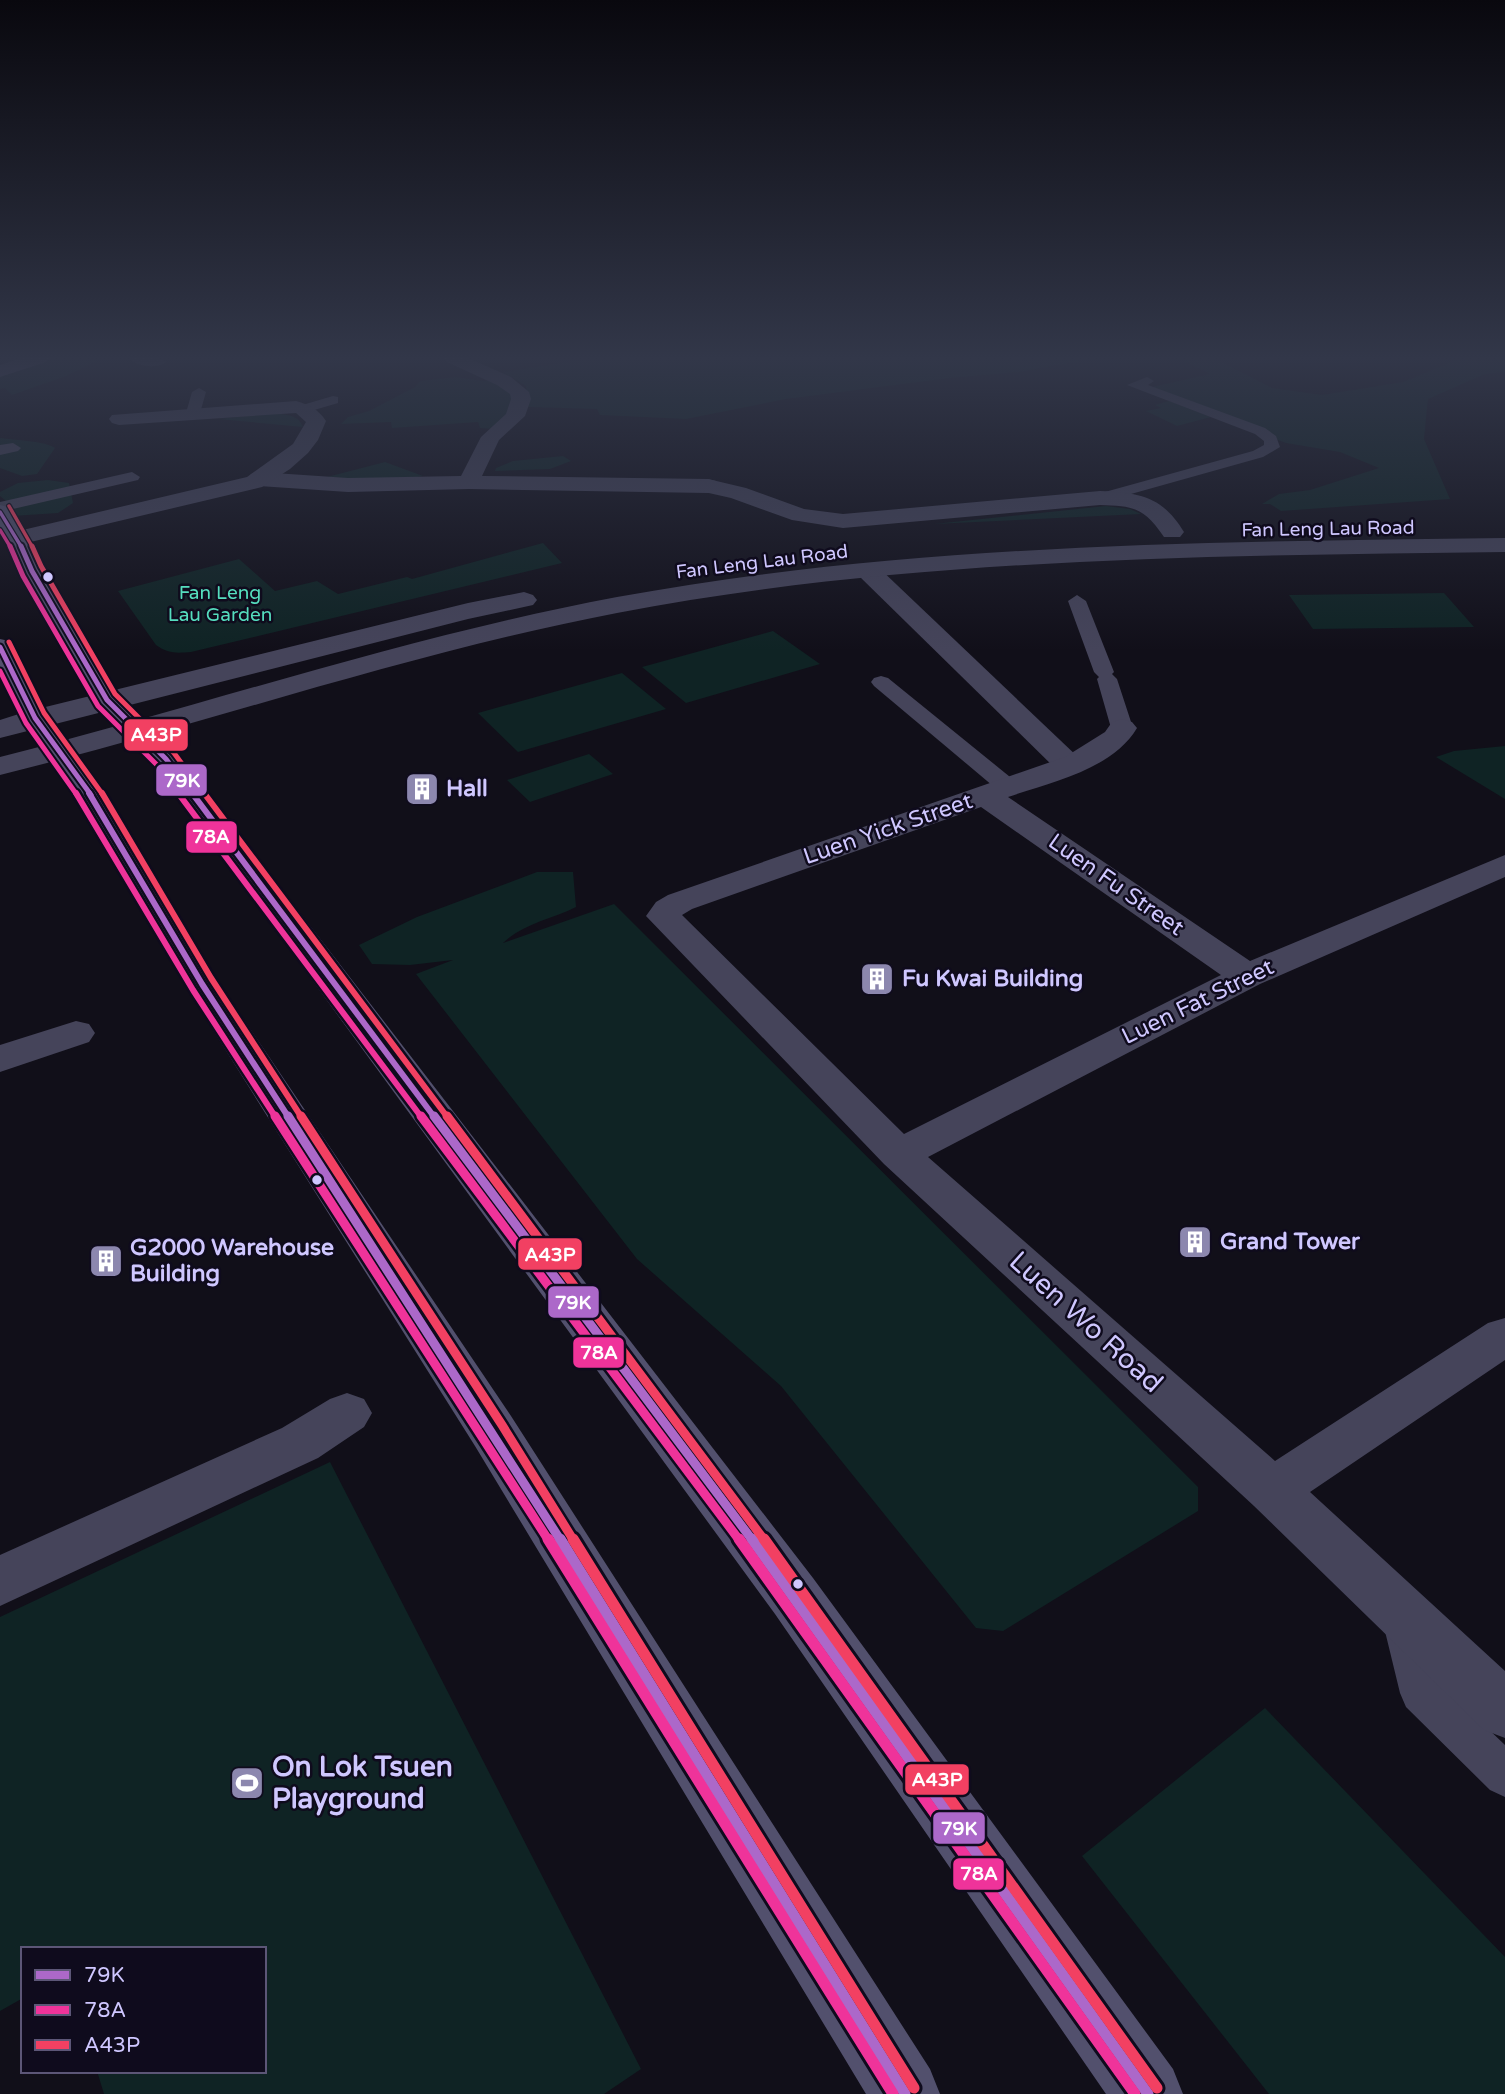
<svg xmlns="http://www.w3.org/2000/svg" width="1505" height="2094" viewBox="0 0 1505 2094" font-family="'Varela Round',sans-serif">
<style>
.green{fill:#0f2324}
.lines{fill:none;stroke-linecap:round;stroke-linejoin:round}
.service{fill:#45445a;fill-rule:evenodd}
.pedestrian{fill:#45445a;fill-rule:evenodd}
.minor{fill:#45445a;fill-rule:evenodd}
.tertiary{fill:#45445a;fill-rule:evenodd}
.secondary{fill:#52506d;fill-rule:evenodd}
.bus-1-far4-casing{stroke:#0f0b1d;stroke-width:6}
.bus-1-far3-casing{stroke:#0f0b1d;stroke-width:9}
.bus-1-far2-casing{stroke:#0f0b1d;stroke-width:11}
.bus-1-far1-casing{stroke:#0f0b1d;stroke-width:14}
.bus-1-casing{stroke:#0f0b1d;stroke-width:17}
.bus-2-far4-casing{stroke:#0f0b1d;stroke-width:6}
.bus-2-far3-casing{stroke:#0f0b1d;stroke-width:9}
.bus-2-far2-casing{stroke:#0f0b1d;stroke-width:11}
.bus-2-far1-casing{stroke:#0f0b1d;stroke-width:14}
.bus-2-casing{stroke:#0f0b1d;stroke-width:17}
.bus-3-far4-casing{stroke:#0f0b1d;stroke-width:6}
.bus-3-far3-casing{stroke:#0f0b1d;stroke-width:9}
.bus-3-far2-casing{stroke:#0f0b1d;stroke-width:11}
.bus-3-far1-casing{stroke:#0f0b1d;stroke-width:14}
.bus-3-casing{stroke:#0f0b1d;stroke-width:17}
.bus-1-far4{stroke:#ac68c9;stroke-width:3.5}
.bus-1-far3{stroke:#ac68c9;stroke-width:5}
.bus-1-far2{stroke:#ac68c9;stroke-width:6}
.bus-1-far1{stroke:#ac68c9;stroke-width:9}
.bus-1{stroke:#ac68c9;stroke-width:11}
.bus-2-far4{stroke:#ef339a;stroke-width:3.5}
.bus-2-far3{stroke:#ef339a;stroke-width:5}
.bus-2-far2{stroke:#ef339a;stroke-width:6}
.bus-2-far1{stroke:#ef339a;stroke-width:9}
.bus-2{stroke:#ef339a;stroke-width:11}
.bus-3-far4{stroke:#f24062;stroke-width:3.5}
.bus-3-far3{stroke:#f24062;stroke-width:5}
.bus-3-far2{stroke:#f24062;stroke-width:6}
.bus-3-far1{stroke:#f24062;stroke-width:9}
.bus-3{stroke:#f24062;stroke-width:11}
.bus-dot{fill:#cfc7ff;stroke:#0f0b1d;stroke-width:2.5}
.labels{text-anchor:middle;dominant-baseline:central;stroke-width:5;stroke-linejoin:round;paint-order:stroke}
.far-street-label{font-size:19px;fill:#cfc7ff;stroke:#0f0b1d}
.far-park-label{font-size:19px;fill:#55ddbe;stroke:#0f0b1d}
.poi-label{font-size:23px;font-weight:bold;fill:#cfc7ff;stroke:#0f0b1d;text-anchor:start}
.street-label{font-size:23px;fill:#cfc7ff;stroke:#0f0b1d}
.near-street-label{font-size:28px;fill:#cfc7ff;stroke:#0f0b1d}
.near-poi-label{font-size:28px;font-weight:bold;fill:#cfc7ff;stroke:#0f0b1d;text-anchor:start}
.line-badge{stroke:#0f0b1d;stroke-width:2.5}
.badge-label{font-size:19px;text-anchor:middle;font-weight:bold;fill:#fff}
</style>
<rect width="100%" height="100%" fill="#110f19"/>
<g class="green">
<path d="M49 358H90L97 361 66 376 12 395 5 388 0 389V376Z"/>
<path d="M594 358H1096L1019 372 950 378 786 399 686 419 600 415 597 409 528 407 526 386 503 372Z"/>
<path d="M1178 358H1214L1272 388 1322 395 1403 382 1462 358H1505V372L1485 374 1428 399 1424 439 1450 499 1281 511 1270 504H1262L1279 494 1310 490 1379 468 1340 452 1286 443 1143 389 1210 374Z"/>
<path d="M456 377 483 381 493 379 516 394 512 413 493 429 480 428 478 422 392 428 391 422 341 424 348 417 369 411 415 387 420 381Z"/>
<path d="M1169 401 1211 417 1177 426 1146 411 1161 408 1155 405Z"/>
<path d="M274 413C286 415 298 414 303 427L218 419Z"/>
<path d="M0 438C14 440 46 441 55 448L37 474 22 476 0 468Z"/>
<path d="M563 456 571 461 550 469 495 471 496 468 513 461Z"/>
<path d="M385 462 423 476 392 481 327 477Z"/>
<path d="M48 480 69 483 73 503 58 513 12 516 15 508 0 496V492L18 483Z"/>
<path d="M1106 506 1130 509 1141 514 934 524Z"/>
<path d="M543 543 562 563 191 652C177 653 168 654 156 645L118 591 239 559 275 591 317 581 338 594 407 577 412 579Z"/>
<path d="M1444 593 1474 627 1313 629 1289 595Z"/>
<path d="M773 631 820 664 686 703 642 667Z"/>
<path d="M622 673 666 709 518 752 478 713Z"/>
<path d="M1505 746V799L1436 757 1454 751Z"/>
<path d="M589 754 613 774 530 802 507 780Z"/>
<path d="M537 872H573L576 907C552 919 522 924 503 943L614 904 1198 1487V1511L1003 1631 976 1628 781 1386 637 1259 416 974 453 960 410 965 372 964 359 945 417 917Z"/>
<path d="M330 1462 641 2069 604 2094H104L97 2071H264V1949H23V1998L0 2011V1617Z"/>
<path d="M1265 1708 1505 1957V2094H1269L1082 1856Z"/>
</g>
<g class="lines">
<g class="service">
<path d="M129 358H159L166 362C157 369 137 367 129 358Z"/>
<path d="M1147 377 1154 381 1148 385 1265 428 1276 436 1280 447 1263 457 1106 501H1094L1092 498 1094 495 1253 451 1264 445V441L1255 434 1127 385Z"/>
<path d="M199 388 206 392 200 413 193 417 188 416 186 413 192 392Z"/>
<path d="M333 396 338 397V403L304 413 297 409 299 406Z"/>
<path d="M13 443 21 448 18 451 0 455V445Z"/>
<path d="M132 472 140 477 138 480 0 512V502Z"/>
<path d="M1077 595 1086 601 1114 672 1112 674 1117 679 1133 728 1129 732H1115L1111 728 1097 679 1099 677 1094 672 1068 601Z"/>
<path d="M881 676 888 678 1015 781 1018 786 1015 791H999L874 686 871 682 874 678Z"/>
<path d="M1403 1604 1417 1610 1439 1682 1505 1745V1797L1490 1790 1406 1707 1400 1693 1383 1623 1389 1610Z"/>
</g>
<g class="pedestrian">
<path d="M444 358H468L511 377 529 392 531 399 525 416 499 440 482 476 708 479 716 481 719 486 716 491 708 493 469 489 348 492 259 486 251 484 248 479 251 474 259 472 348 478 461 476 481 437 506 414 511 399 510 394 497 385 447 362Z"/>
<path d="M868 564 877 566 1080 759 1084 765 1080 771 1069 774 1058 771 859 576 856 571 859 566Z"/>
<path d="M347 1393 364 1399 372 1413 364 1427 318 1458 0 1606V1555L282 1428 330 1399Z"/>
</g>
<g class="minor">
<path d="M296 401C310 405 318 409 326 421L318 440 308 453 290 469 262 487 18 545 10 543 6 538 10 533 247 477 293 444 306 422 296 413 119 425 112 423 109 419 112 415Z"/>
<path d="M708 479 746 488 804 509 843 514 1100 491C1140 493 1162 496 1184 532L1180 537H1164C1144 508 1135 506 1100 505L843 528 792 520 731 498 700 491 697 486 700 481Z"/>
<path d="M1122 719 1132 722 1137 728C1112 770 1051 782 1008 797L1250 961 1505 855V877L1260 984 928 1157 1275 1461 1488 1323 1505 1318V1360L1310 1492 1505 1671V1738L1484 1730 1254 1506 884 1164 646 916 656 902 668 895 1065 757 1105 732 1112 722ZM981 807 1221 975 904 1134 682 915 692 909Z"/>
<path d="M76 1021 89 1024 95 1033 89 1042 0 1072V1045Z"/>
</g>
<g class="tertiary">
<path d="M1505 538V552C1208 556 909 557 617 613 408 653 206 724 0 775V757C206 705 408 636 617 597 910 543 1208 542 1505 538Z"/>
<path d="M524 592 533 595 537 600 533 605 468 619 0 738V720L25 712 468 603Z"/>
</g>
<g class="secondary">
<path d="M21 358H49L46 362 0 377V365Z"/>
<path d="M0 505 8 507 30 538 44 571 118 695 177 753 813 1578 1173 2069 1183 2094H1106L775 1614 155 765 93 700 20 571 0 529Z"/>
<path d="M0 639 9 641 13 647 49 717 114 805 220 984 511 1416 930 2069 940 2094H866L475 1446 184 984 83 806 21 718 0 675Z"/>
</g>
<g class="bus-1-far4-casing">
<path id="bus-1-far4" d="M0 512 22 548"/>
</g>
<g class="bus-1-far3-casing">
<g id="bus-1-far3">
<path d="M21 546 32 571 107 700 166 759 193 795"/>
<path d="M0 647 35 718 91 795"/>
</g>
</g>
<g class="bus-1-far2-casing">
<g id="bus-1-far2">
<path d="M89 793 202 984 289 1118"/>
<path d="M192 793 435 1118"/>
</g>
</g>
<g class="bus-1-far1-casing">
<g id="bus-1-far1">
<path d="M288 1116 561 1541"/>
<path d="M434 1116 753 1541"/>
</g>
</g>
<g class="bus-1-casing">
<g id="bus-1">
<path d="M560 1539 905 2094"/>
<path d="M752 1539 1148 2094"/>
</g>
</g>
<g class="bus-2-far4-casing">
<path id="bus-2-far4" d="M0 530 11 548"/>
</g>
<g class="bus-2-far3-casing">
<g id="bus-2-far3">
<path d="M10 546 23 576 98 706 158 766 180 795"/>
<path d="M0 671 26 723 77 795"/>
</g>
</g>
<g class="bus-2-far2-casing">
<g id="bus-2-far2">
<path d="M76 793 193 990 276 1118"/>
<path d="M178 793 422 1118"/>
</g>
</g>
<g class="bus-2-far1-casing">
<g id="bus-2-far1">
<path d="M275 1116 549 1541"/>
<path d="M421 1116 740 1541"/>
</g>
</g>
<g class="bus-2-casing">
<g id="bus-2">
<path d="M548 1539 893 2094"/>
<path d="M739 1539 1135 2094"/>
</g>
</g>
<g class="bus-3-far4-casing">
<path id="bus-3-far4" d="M9 506 33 548"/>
</g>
<g class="bus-3-far3-casing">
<g id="bus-3-far3">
<path d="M32 546 41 566 115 694 174 753 205 795"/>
<path d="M9 642 44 713 103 795"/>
</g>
</g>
<g class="bus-3-far2-casing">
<g id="bus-3-far2">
<path d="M102 793 211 978 302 1118"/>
<path d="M204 793 448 1118"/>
</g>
</g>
<g class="bus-3-far1-casing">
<g id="bus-3-far1">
<path d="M301 1116 502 1425 574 1541"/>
<path d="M447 1116 765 1541"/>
</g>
</g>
<g class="bus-3-casing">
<g id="bus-3">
<path d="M573 1539 914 2088"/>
<path d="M764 1539 1157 2088"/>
</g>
</g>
<use href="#bus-1-far4" class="bus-1-far4"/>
<use href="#bus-1-far3" class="bus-1-far3"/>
<use href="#bus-1-far2" class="bus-1-far2"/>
<use href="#bus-1-far1" class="bus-1-far1"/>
<use href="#bus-1" class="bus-1"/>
<use href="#bus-2-far4" class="bus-2-far4"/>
<use href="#bus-2-far3" class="bus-2-far3"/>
<use href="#bus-2-far2" class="bus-2-far2"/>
<use href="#bus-2-far1" class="bus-2-far1"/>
<use href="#bus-2" class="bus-2"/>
<use href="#bus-3-far4" class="bus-3-far4"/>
<use href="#bus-3-far3" class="bus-3-far3"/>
<use href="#bus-3-far2" class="bus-3-far2"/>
<use href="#bus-3-far1" class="bus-3-far1"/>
<use href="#bus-3" class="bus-3"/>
</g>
<linearGradient id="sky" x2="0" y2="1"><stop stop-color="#09080e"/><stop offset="0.55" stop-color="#323749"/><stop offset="1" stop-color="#323749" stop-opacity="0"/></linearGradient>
<rect width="1505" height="651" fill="url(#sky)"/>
<defs>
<g id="building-square" transform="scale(1.75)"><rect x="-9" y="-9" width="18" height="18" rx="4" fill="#8c87ae" stroke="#0f0b1d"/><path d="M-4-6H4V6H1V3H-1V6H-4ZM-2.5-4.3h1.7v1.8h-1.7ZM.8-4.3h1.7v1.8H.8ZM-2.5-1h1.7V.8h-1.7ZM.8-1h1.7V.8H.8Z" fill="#fff"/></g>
<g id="stadium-square" transform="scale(1.75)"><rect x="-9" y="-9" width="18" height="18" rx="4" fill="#8c87ae" stroke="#0f0b1d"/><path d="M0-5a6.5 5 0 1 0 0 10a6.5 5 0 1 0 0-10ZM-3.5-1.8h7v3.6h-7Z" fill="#fff"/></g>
</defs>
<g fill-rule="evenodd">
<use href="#building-square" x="422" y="789"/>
<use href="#building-square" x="877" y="979"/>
<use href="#building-square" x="1195" y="1242"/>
<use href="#building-square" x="106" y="1261"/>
<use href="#stadium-square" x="247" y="1783"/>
</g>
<g class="bus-dot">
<circle cx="48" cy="577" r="6"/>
<circle cx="317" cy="1180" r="6"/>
<circle cx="798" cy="1584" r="6"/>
</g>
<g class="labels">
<g class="far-street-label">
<text transform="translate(1328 529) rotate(-1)">Fan Leng Lau Road</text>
<text transform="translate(762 562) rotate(-7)">Fan Leng Lau Road</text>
</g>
<g class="far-park-label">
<text x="220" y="593">Fan Leng<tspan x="220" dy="22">Lau Garden</tspan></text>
</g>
<g class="poi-label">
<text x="446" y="789">Hall</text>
<text x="902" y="979">Fu Kwai Building</text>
<text x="1220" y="1242">Grand Tower</text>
<text x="130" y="1248">G2000 Warehouse<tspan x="130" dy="26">Building</tspan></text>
</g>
<g class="street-label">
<text transform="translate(888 829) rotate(-19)">Luen Yick Street</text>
<text transform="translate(1116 885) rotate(35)">Luen Fu Street</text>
<text transform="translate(1198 1002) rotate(-26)">Luen Fat Street</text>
</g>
<g class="near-street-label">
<text transform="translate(1086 1322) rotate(42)">Luen Wo Road</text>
</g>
<g class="near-poi-label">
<text x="272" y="1767">On Lok Tsuen<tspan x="272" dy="32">Playground</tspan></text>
</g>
</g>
<g class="line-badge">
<rect x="123" y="718" width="66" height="34" rx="7" fill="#f24062"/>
<rect x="155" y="763" width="53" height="34" rx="7" fill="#ac68c9"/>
<rect x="185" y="820" width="53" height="34" rx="7" fill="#ef339a"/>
<rect x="517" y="1237" width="66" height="34" rx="7" fill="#f24062"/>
<rect x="547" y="1285" width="53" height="34" rx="7" fill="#ac68c9"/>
<rect x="572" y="1336" width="53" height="33" rx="7" fill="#ef339a"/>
<rect x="904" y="1763" width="66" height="33" rx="7" fill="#f24062"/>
<rect x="932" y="1811" width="54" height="34" rx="7" fill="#ac68c9"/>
<rect x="952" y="1857" width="53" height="34" rx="7" fill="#ef339a"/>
</g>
<g class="badge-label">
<text x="156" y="741">A43P</text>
<text x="182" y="787">79K</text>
<text x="211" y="843">78A</text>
<text x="550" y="1261">A43P</text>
<text x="573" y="1309">79K</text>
<text x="599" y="1359">78A</text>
<text x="937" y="1786">A43P</text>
<text x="959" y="1835">79K</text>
<text x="979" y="1880">78A</text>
</g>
<rect x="21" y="1947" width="245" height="126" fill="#0f0b1d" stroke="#5c5677" stroke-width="2"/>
<rect x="35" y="1970" width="35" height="10" fill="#ac68c9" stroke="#5c5677" stroke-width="2"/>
<text x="84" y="1982" font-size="21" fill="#cfc7ff">79K</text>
<rect x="35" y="2005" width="35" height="10" fill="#ef339a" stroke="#5c5677" stroke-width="2"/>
<text x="84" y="2017" font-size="21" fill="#cfc7ff">78A</text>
<rect x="35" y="2040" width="35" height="10" fill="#f24062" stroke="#5c5677" stroke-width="2"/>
<text x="84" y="2052" font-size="21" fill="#cfc7ff">A43P</text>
</svg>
